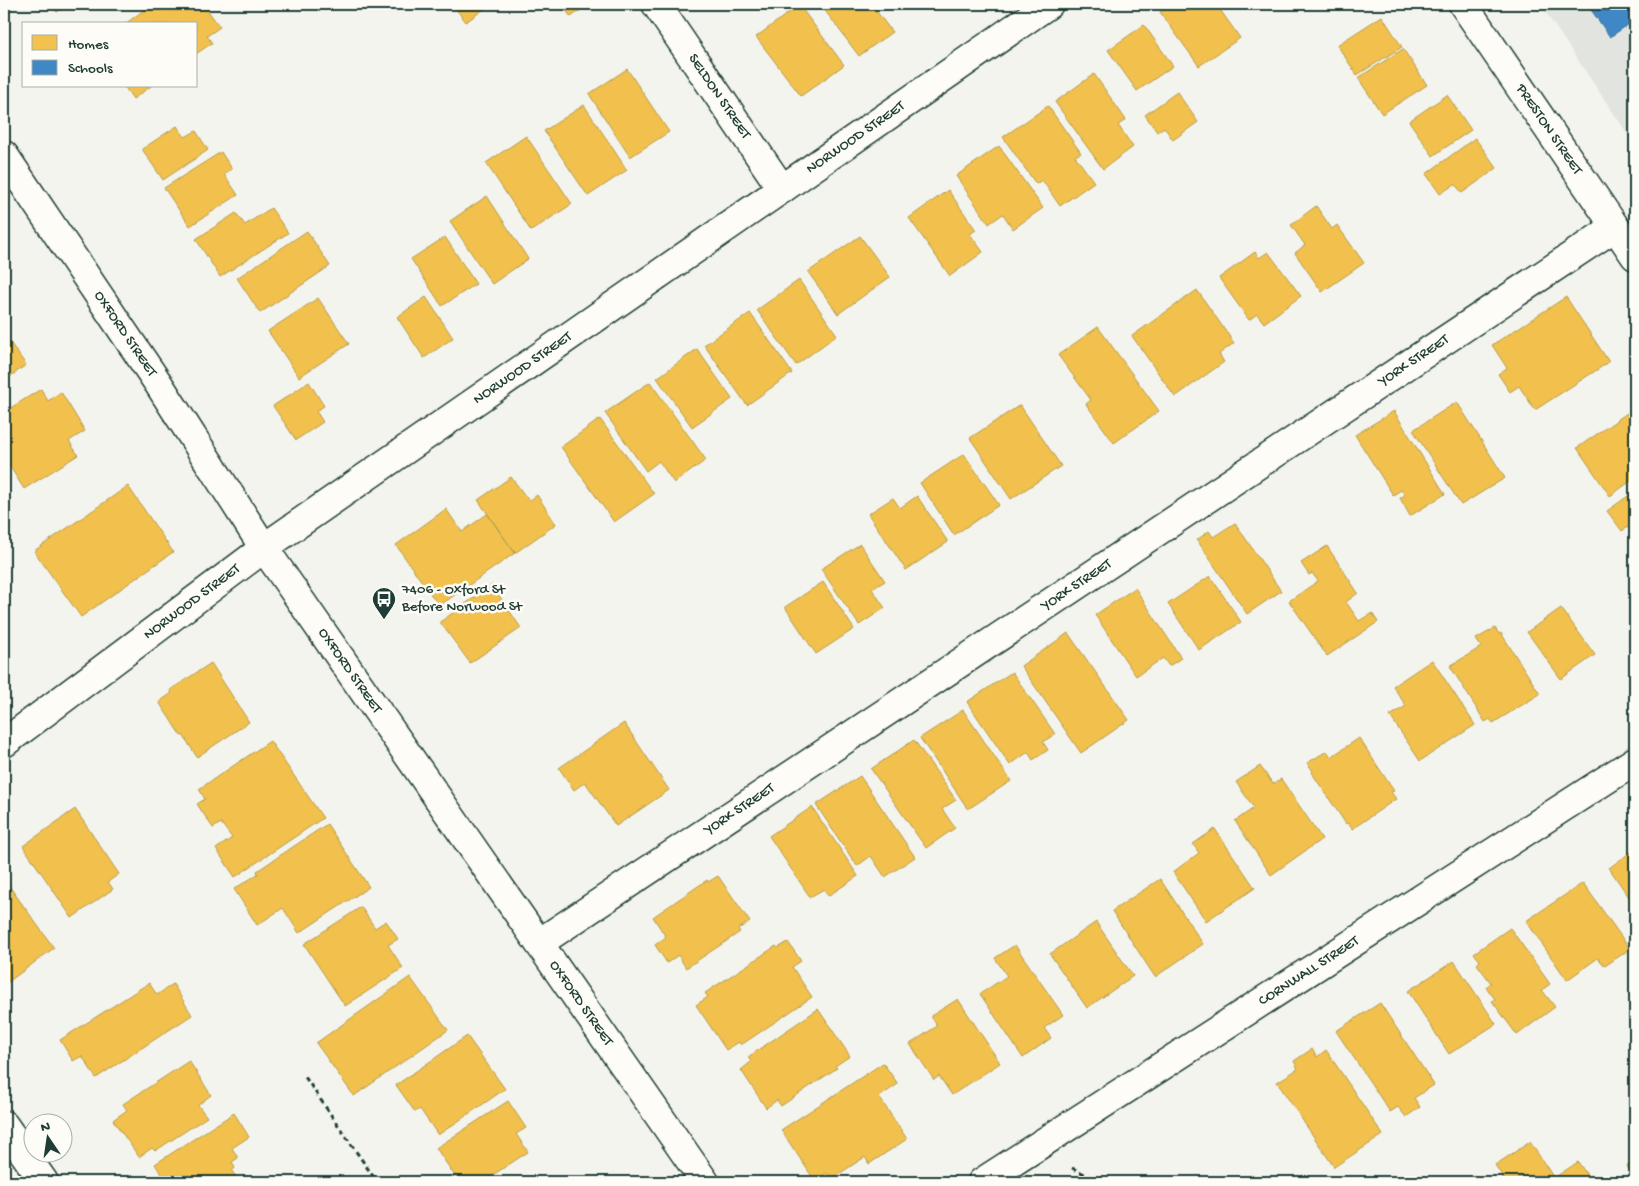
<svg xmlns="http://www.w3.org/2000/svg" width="1639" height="1186" viewBox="0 0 1639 1186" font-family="'Gochi Hand',sans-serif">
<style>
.built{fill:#e2e5df}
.homes{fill:#f2c14e;stroke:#b39946}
.schools{fill:#3f88c5;stroke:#35729a}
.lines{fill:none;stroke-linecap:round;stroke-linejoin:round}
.minor-casing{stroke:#1f3d34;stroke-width:31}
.major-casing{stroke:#1f3d34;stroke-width:31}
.path{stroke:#1f3d34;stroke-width:3;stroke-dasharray:5 4;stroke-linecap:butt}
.minor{stroke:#fdfcf7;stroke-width:28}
.major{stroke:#fdfcf7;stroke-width:28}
.labels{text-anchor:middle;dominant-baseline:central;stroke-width:5;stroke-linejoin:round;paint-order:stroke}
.street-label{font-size:15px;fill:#1f3d34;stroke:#fdfcf7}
.poi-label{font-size:15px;fill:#1f3d34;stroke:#fdfcf7;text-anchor:start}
</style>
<rect width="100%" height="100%" fill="#f4f4ef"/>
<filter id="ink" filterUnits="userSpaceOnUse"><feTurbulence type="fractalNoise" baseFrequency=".02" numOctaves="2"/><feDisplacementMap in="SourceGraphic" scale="10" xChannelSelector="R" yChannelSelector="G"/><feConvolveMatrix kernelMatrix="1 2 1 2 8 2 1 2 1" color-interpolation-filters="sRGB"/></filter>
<g filter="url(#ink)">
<path class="built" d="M1540 4H1635V145Z"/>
<g class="homes">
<path d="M51 4H69L57 12Z"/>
<path d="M152 4H203L220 27 207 36 212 43 196 54V24H125Z"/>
<path d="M452 4H491L466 22Z"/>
<path d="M561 4H589L571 17Z"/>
<path d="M820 4H871L892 32 859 56Z"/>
<path d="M1172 4H1216L1240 38 1199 66 1160 12Z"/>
<path d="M799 5 844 65 801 96 756 37Z"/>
<path d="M1382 16 1402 47 1357 75 1337 45Z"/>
<path d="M1144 25 1173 66 1137 91 1108 50Z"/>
<path d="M1403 49 1427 85 1382 114 1358 78Z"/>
<path d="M627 69 669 132 630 157 589 94Z"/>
<path d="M1094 74 1126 120 1118 125 1133 147 1103 169 1055 102Z"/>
<path d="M124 86H151L133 99Z"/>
<path d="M1177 92 1198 122 1173 140 1164 127 1157 132 1145 115Z"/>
<path d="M1447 95 1471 130 1433 156 1409 121Z"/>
<path d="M584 105 627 170 588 196 544 131Z"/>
<path d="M1048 106 1081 153 1075 156 1094 182 1060 206 1042 180 1036 184 1003 137Z"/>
<path d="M177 126 185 137 196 131 208 150 163 180 142 149Z"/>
<path d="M526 136 572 204 531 231 486 163Z"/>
<path d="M1475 138 1497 168 1462 193 1455 184 1440 194 1426 174Z"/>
<path d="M999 146 1043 208 1013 229 1003 214 989 224 956 176Z"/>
<path d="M221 152 232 169 224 174 238 195 190 226 164 188Z"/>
<path d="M948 190 976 230 970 234 983 252 950 276 909 218Z"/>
<path d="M487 196 528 259 492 284 450 221Z"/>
<path d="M1316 206 1332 229 1337 225 1364 263 1322 292 1295 253 1305 245 1291 225Z"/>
<path d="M271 208 288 233 220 277 196 239 236 213 245 225Z"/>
<path d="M307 231 330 266 260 313 237 278Z"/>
<path d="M860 236 890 277 838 314 808 272Z"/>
<path d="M445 237 476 284 442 306 411 259Z"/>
<path d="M1255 252 1259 258 1268 252 1301 296 1264 323 1257 314 1249 320 1219 278Z"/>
<path d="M799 280 837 335 796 365 757 310Z"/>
<path d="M1197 290 1234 343 1219 354 1224 362 1175 397 1132 336Z"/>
<path d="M426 297 453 338 424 358 397 317Z"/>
<path d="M1566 297 1609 362 1535 410 1519 386 1510 392 1498 374 1507 368 1492 345Z"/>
<path d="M318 298 349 344 299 377 268 331Z"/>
<path d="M750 313 792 373 747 405 704 345Z"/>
<path d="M1098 327 1159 411 1114 443 1086 404 1091 400 1058 355Z"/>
<path d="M4 334 26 365 4 381Z"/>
<path d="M697 349 732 399 692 427 657 378Z"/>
<path d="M309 382 324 406 316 411 323 422 296 440 273 406Z"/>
<path d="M650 382 706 460 674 483 659 461 646 471 605 413Z"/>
<path d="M41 389 48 401 61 392 85 431 69 441 78 455 24 489 4 457V412Z"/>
<path d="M1457 402 1505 478 1461 505 1413 430Z"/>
<path d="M1020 405 1061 466 1011 499 970 438Z"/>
<path d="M1394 411 1445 494 1410 516 1400 498 1405 495 1401 490 1393 495 1355 435Z"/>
<path d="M1635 411V478L1610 496 1577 448 1627 413 1630 415Z"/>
<path d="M600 419 654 494 614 522 561 447Z"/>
<path d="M964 454 999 505 954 535 920 483Z"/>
<path d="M511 477 529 501 537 495 556 524 515 553 478 500Z"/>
<path d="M128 486 173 552 81 617 34 551Z"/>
<path d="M1635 491V537L1628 527 1622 531 1607 511Z"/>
<path d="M917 496 948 542 906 570 868 514 893 498 900 508Z"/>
<path d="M446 509 462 532 487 514 515 553 439 606 396 545Z"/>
<path d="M1235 523 1281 591 1247 614 1197 540 1209 531 1213 537Z"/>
<path d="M860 544 885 581 872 589 885 608 859 625 821 569Z"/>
<path d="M1327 546 1358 593 1346 602 1359 621 1372 613 1378 622 1327 656 1289 601 1318 581 1312 573 1309 575 1301 563Z"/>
<path d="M1210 576 1241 622 1199 650 1168 604Z"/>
<path d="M823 582 854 629 816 654 785 607Z"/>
<path d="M492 585 521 628 470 663 440 622Z"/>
<path d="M1135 588 1181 658 1169 666 1163 658 1136 676 1095 615Z"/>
<path d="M1561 608 1595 655 1561 679 1527 632Z"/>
<path d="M1495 628 1499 634 1501 633 1540 694 1493 723 1490 719 1485 722 1450 666 1481 647 1476 639Z"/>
<path d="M1068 633 1129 720 1081 753 1021 666Z"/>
<path d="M1432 660 1475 725 1420 761 1390 716 1406 706 1393 686Z"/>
<path d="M211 663 249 722 197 757 183 735 181 736 159 702 172 693 170 690Z"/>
<path d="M1012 672 1055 734 1043 742 1048 750 1033 760 1028 752 1010 765 967 702Z"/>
<path d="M963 710 1011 781 968 809 920 738Z"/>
<path d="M624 723 669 790 616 826 585 782 574 790 559 768Z"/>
<path d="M1359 738 1394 791 1391 792 1396 799 1352 829 1348 823 1346 824 1312 773 1313 771 1307 763 1327 751 1331 757Z"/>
<path d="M914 740 956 800 942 809 955 828 926 848 871 769Z"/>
<path d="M270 741 323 818 235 877 216 849 232 838 221 823 213 828 197 804 205 799 199 789Z"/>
<path d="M1260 766 1273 784 1281 779 1322 839 1271 875 1235 821 1254 808 1236 782Z"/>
<path d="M860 776 915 857 885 877 871 856 857 866 816 805Z"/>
<path d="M812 807 858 876 828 896 824 889 810 897 769 836Z"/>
<path d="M75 809 119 874 108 882 113 889 72 918 23 846Z"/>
<path d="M327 824 369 887 299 933 283 908 257 925 234 889 258 874 257 871Z"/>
<path d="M1215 829 1255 888 1206 921 1173 872 1199 853 1193 844Z"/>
<path d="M1635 849V906L1609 868Z"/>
<path d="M718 876 750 922 738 929 740 932 686 968 678 955 667 963 655 945 666 937 653 917 707 880 708 882Z"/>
<path d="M4 879 54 948 4 985Z"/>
<path d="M1160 879 1203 944 1155 977 1112 911Z"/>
<path d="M1583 883 1630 949 1605 966 1598 958 1567 980 1526 921Z"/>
<path d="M361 907 375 928 386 921 398 939 388 945 403 968 345 1006 304 944Z"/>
<path d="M1096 922 1133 976 1087 1008 1050 954Z"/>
<path d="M1510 928 1550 984 1542 990 1555 1007 1517 1035 1492 1001 1495 999 1486 987 1491 983 1477 964 1480 961 1474 953Z"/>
<path d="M788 942 801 961 792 967 812 997 741 1045 739 1042 726 1050 696 1005 708 997 705 993 776 946 778 948Z"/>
<path d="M1015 945 1063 1015 1044 1028 1051 1038 1023 1058 980 994 1007 976 995 958Z"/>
<path d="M1454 961 1496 1024 1449 1054 1408 991Z"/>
<path d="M410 977 448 1030 354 1096 316 1043Z"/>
<path d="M149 983 157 995 173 984 192 1015 96 1078 82 1056 73 1061 60 1040Z"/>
<path d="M958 999 1000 1063 952 1095 939 1076 934 1080 910 1044 937 1026 931 1016Z"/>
<path d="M1380 1003 1434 1085 1414 1098 1420 1107 1406 1117 1398 1107 1390 1112 1336 1031Z"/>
<path d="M818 1009 850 1056 835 1066 837 1068 781 1106 777 1100 766 1108 741 1070 751 1062 748 1057Z"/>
<path d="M467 1036 505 1089 438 1135 420 1109 415 1112 396 1085Z"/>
<path d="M1312 1049 1317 1057 1326 1050 1383 1135 1334 1167 1277 1082 1298 1069 1294 1061Z"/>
<path d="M189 1061 211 1095 198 1105 207 1117 155 1151 152 1148 139 1157 113 1120 127 1110 123 1104Z"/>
<path d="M883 1063 898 1084 879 1097 907 1139 869 1164 865 1157 831 1179 827 1173 815 1181 781 1130Z"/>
<path d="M508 1101 526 1128 516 1134 528 1152 482 1182H459L436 1148Z"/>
<path d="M234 1113 249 1137 232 1148 238 1158 232 1162 235 1168 232 1171 239 1182H166L155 1164Z"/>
<path d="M1530 1142 1554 1178 1578 1162 1592 1182H1506L1495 1165Z"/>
<path d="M1635 1161V1180L1627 1166Z"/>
</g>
<path class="schools" d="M1587 4H1635V20L1610 37Z"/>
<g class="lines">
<g class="minor-casing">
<g id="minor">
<path id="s1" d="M656 4 782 189"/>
<path id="s2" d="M1463 4 1635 256"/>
<path id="s3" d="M4 743 275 540 1049 4"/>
<path id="s4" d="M539 943 1615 227"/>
<path d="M4 1125 44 1182"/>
<path id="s5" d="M982 1182 1635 761"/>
</g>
</g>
<g class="major-casing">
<g id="major">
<path id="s6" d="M4 155 158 383 264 548 705 1182"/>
</g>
</g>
<g class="path">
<path d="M305 1077 377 1182"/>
<path d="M1072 1168 1101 1182"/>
</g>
<use href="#minor" class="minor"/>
<use href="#major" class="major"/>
</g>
</g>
<defs>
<g id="bus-pin" transform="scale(1.25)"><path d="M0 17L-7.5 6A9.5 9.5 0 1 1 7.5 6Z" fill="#1f3d34" stroke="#fdfcf7"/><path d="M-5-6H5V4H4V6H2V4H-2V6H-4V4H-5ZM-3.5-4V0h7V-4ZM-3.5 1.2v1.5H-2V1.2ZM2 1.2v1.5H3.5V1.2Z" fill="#fff"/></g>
</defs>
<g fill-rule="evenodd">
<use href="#bus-pin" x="384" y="599"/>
</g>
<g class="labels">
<g class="street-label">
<text stroke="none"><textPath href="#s1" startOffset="112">SELDON STREET</textPath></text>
<text stroke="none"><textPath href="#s2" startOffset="152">PRESTON STREET</textPath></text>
<text stroke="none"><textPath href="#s3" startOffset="1045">NORWOOD STREET</textPath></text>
<text stroke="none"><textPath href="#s6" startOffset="216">OXFORD STREET</textPath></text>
<text stroke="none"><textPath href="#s4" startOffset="1051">YORK STREET</textPath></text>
<text stroke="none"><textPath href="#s3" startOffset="640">NORWOOD STREET</textPath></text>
<text stroke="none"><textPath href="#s4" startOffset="646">YORK STREET</textPath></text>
<text stroke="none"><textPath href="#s3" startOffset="235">NORWOOD STREET</textPath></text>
<text stroke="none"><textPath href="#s6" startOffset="621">OXFORD STREET</textPath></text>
<text stroke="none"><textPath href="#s4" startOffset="241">YORK STREET</textPath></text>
<text stroke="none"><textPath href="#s5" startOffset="389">CORNWALL STREET</textPath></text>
<text stroke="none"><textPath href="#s6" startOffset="1026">OXFORD STREET</textPath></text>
</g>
<g class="poi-label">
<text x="402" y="590">7406 - Oxford St<tspan x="402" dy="17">Before Norwood St</tspan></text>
</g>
</g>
<rect width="1639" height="1186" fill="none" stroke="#fdfcf7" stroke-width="20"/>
<rect x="10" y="10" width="1619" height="1166" fill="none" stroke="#1f3d34" stroke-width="2" filter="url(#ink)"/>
<rect x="22" y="22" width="175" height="65" fill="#fdfcf7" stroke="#a4b0a9"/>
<rect x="32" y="35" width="25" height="15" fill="#f2c14e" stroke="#a4b0a9"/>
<text x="68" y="48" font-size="15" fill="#1f3d34">Homes</text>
<rect x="32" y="60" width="25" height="15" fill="#3f88c5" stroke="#a4b0a9"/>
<text x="68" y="72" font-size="15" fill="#1f3d34">Schools</text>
<g transform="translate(48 1138) rotate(347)"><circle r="24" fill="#fdfcf7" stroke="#a4b0a9"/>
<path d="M0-4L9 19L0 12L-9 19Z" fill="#1f3d34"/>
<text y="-8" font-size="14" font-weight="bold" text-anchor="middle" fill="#1f3d34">N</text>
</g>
</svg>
